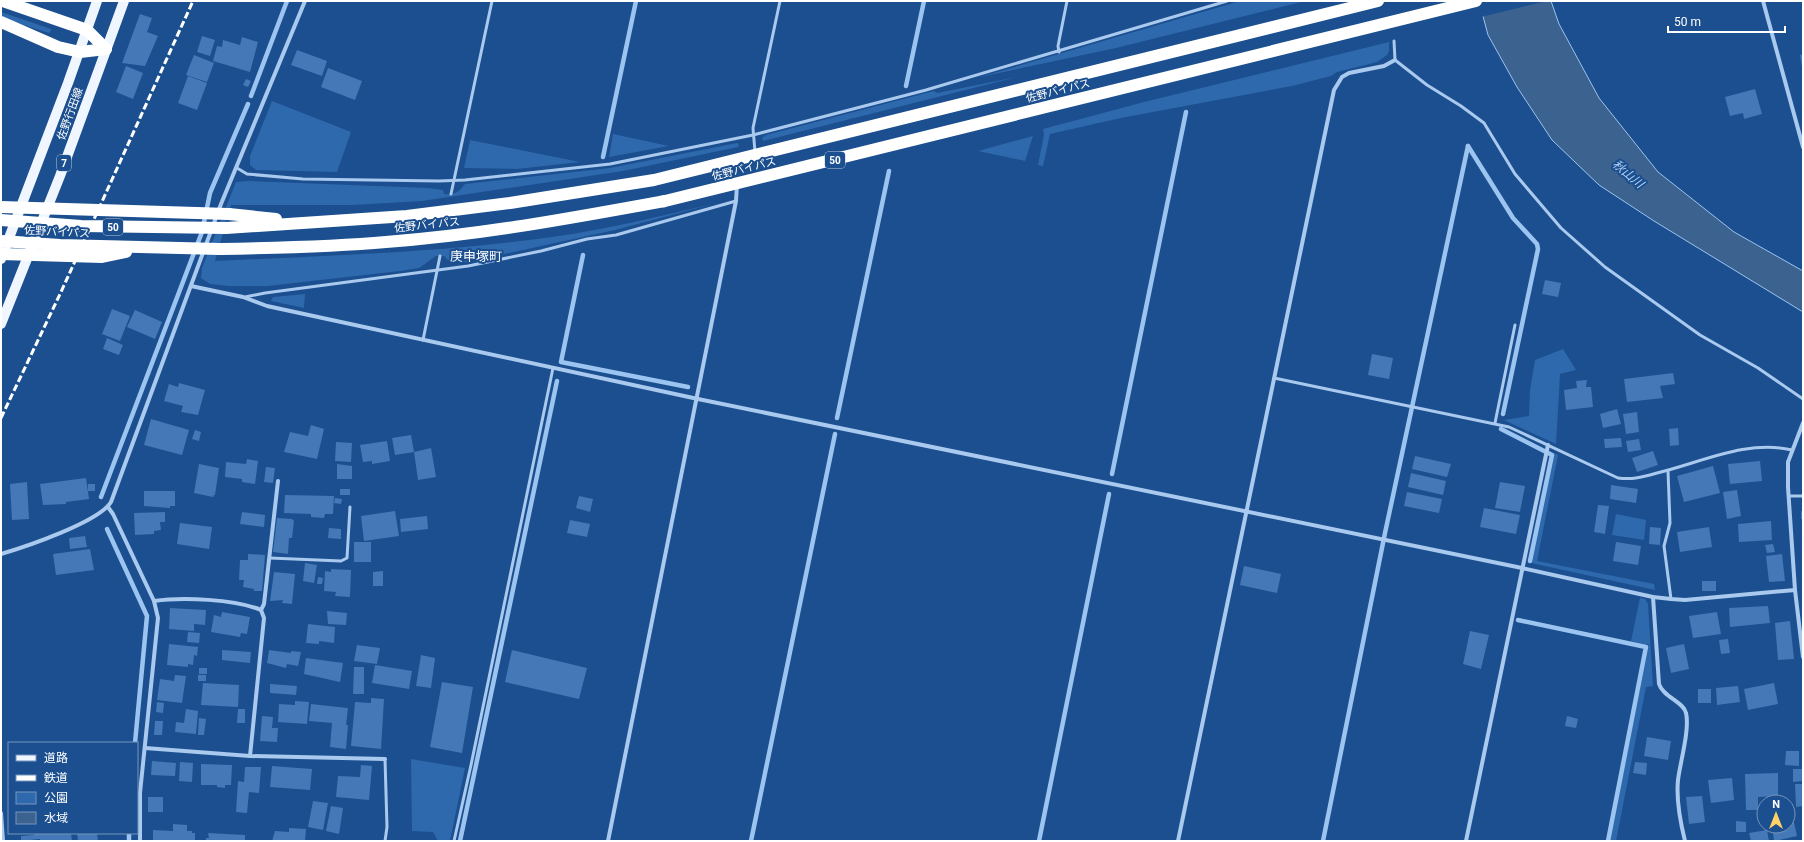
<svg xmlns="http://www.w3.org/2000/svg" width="1804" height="842" viewBox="0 0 1804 842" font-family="Roboto,'Noto Sans JP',sans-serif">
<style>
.green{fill:#2e69ad}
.water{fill:#3c6290;stroke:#9cc4f0}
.pier{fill:#1b4f8f}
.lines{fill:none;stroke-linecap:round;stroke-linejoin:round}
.stream{stroke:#9cc4f0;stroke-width:4.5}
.building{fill:#4478b7}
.lane{stroke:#a9c9ee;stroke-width:3}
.street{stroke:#a9c9ee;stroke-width:4}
.primary{stroke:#f0f6ff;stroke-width:10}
.highway{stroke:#fff;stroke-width:12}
.rail{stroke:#fff;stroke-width:3;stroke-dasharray:7 3;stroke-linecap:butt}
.highway-bridge{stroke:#fff;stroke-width:12}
.labels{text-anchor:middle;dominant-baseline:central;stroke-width:4;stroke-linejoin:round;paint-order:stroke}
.shield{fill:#1b4f8f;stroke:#bbcadd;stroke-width:1}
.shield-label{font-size:10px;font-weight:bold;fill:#fff}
.street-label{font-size:11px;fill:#fff;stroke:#1b4f8f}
.water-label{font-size:12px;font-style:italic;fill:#b5d3f5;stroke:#1b4f8f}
.quarter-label{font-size:13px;fill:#fff;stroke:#1b4f8f}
</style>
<rect width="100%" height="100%" fill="#1b4f8f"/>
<g class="green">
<path d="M1240 1H1305L1116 48 980 77Z"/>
<path d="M1 12 51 29V31L49 33 1 18Z"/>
<path d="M1389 42V51L1387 55 1377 62 1337 72 1331 76 1292 86 1121 118 1050 134 1043 166 1038 165 1044 135 1043 129 1144 102Z"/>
<path d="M1017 77 763 141 762 138 766 135 934 91 937 93Z"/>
<path d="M272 101 351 132 337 172 256 170 250 165V156Z"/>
<path d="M613 134 669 146 609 157Z"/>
<path d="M1033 136 1025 161 978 151Z"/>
<path d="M470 140 580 162 517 169 464 168Z"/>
<path d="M737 143 739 144 738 147 623 171 422 201 353 205H231L215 261C320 256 425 253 529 240 591 233 652 218 713 204L615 230 467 262H450L444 256H436L419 268 400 271 268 286H229L210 284 201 278 202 268 236 182 248 181 428 188 443 190 444 194C455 195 459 192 465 184L610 168Z"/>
<path d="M305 294 304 308 271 301 273 297Z"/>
<path d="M1563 349 1576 370 1560 374 1556 444 1504 420 1529 416 1530 390 1535 360Z"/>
<path d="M1554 453 1558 455 1537 561 1654 584 1655 590 1531 563Z"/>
<path d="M1616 514 1646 520 1644 540 1612 535Z"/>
<path d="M1640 598 1645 599 1648 604 1653 686 1646 687 1616 841H1609L1649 645 1631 641Z"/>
<path d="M411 759 465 768 450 841H438L433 832 412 831Z"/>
</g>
<path class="water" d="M1479 1H1551L1559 24 1599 98 1658 172 1734 232 1803 271V312L1654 221 1599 185 1552 140 1517 87 1488 35Z"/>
<path class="pier" d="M1477 1H1547L1481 17Z"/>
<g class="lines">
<g class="stream">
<path d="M906 86 924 1"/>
<path d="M251 96 287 1"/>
<path d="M1468 146 1513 218 1537 244 1538 249 1503 414"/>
<path d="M603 157 636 1"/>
<path d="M583 255 561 362 688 387"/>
<path d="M837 418 889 171"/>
<path d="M1501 429 1552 455 1530 561"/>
<path d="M1112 474 1186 112"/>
<path d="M101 497 202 232 210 193 248 104"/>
<path d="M107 529 147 616 135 743"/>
<path d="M1518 620 1646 647 1608 841"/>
<path d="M129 841V833"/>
<path d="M460 841 557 381"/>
<path d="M751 841 835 434"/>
<path d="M1039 841 1109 494"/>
<path d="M1323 841 1385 533 1468 146"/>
</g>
</g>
<g class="building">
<path d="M140 14 152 18 147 32 158 36 145 66 122 63Z"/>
<path d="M202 36 215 40 210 56 197 52Z"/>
<path d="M242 37 258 42 250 72 213 61 217 46 222 47 223 40 240 45Z"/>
<path d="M297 50 327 61 322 76 291 65Z"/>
<path d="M1803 54V67H1802L1800 55Z"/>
<path d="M194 55 214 63 207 82 186 75Z"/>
<path d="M126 66 143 73 133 99 116 92Z"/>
<path d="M328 68 362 81 355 100 321 87Z"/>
<path d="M188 76 207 83 197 110 178 103Z"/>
<path d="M246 79 251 81 248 87 243 85Z"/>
<path d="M1755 89 1762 114 1744 119 1743 113 1730 116 1725 97Z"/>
<path d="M1545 280 1561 283 1558 297 1542 294Z"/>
<path d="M112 309 130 316 120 341 102 334Z"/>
<path d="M135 310 162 322 155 339 127 327Z"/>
<path d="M107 338 123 345 119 355 103 349Z"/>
<path d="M1372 354 1393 358 1389 379 1368 375Z"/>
<path d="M1673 373 1675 384 1660 386 1663 398 1627 402 1624 379Z"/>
<path d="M1587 380 1586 387H1591L1593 407 1566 410 1564 390 1577 388 1576 381Z"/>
<path d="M179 383 205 390 198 415 181 412 183 406 164 401 169 384 178 387Z"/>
<path d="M1617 409 1621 424 1603 428 1600 414Z"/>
<path d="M1637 412 1639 432 1626 434 1623 414Z"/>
<path d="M151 419 189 430 182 455 144 445Z"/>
<path d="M311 425 324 429 317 459 284 452 290 432 308 436Z"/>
<path d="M1678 428 1679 445 1670 446 1669 429Z"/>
<path d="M195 430 201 432 199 441 192 439Z"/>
<path d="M411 435 414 452 395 455 392 438Z"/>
<path d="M1621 438 1622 447 1605 448 1604 439Z"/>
<path d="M1639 439 1641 450 1628 452 1626 441Z"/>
<path d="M387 441 390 461 372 464V461L363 462 360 445Z"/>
<path d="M336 442 352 443 351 462 335 461Z"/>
<path d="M431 448 436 477 418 480 414 452Z"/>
<path d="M1653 451 1658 465 1637 472 1632 458Z"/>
<path d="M1415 456 1451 464 1447 477 1412 469Z"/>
<path d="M247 459 258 461 255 484 242 482V479L225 477 226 462 246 464Z"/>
<path d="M1760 461 1762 481 1730 484 1728 464Z"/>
<path d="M199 464 219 468 215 495H214L213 497 194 493Z"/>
<path d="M337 464 352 466V479H337Z"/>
<path d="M1713 466 1720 493 1684 502 1677 476Z"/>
<path d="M266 467 275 468 273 483 264 482Z"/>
<path d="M1411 473 1446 481 1443 495 1408 487Z"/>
<path d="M86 478 89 499 66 502V504L43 505 40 484Z"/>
<path d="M27 482 29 519 12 520 10 484Z"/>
<path d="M1500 482 1525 486 1520 512 1495 508Z"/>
<rect x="88" y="484" width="7" height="7"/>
<path d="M1611 485 1638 489 1636 503 1610 499Z"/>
<rect x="340" y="489" width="10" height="6"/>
<path d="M1737 490 1741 516 1727 519 1723 492Z"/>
<path d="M144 491H175V506H170V508L144 506Z"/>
<path d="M1407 492 1442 499 1439 513 1404 506Z"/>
<path d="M285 495 334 496 333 514H325L324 518 311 517V514L284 513Z"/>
<path d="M579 496 593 499 590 512 576 508Z"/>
<path d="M335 498 342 499 341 504 334 503Z"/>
<path d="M1598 505 1609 506 1605 534 1594 532Z"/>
<path d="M1484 508 1520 515 1516 534 1480 527Z"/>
<path d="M395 511 399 536 364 541 361 516Z"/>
<rect x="1801" y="511" width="2" height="8"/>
<path d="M165 512V522H160L161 530 154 531V534L135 535 134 513Z"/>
<path d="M242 512 265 515 264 527 240 524Z"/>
<path d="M427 516 428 529 401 532 400 519Z"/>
<path d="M277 518 292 519 294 521 292 538H289L288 554 273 552Z"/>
<path d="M570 520 590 524 587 537 567 533Z"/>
<path d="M1771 521 1772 540 1739 542 1738 524Z"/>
<path d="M180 523 212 527 209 549 177 544Z"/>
<path d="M1650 527 1661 528 1660 545 1649 544Z"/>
<path d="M1709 527 1712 547 1680 552 1677 532Z"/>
<path d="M329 528 341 529V539L328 538Z"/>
<path d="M85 536 87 547 70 549 69 538Z"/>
<rect x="354" y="542" width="17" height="20"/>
<path d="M1616 542 1641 546 1638 565 1613 561Z"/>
<path d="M1773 544 1775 552 1767 553 1765 545Z"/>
<path d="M90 549 94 570 56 575 53 554Z"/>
<path d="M248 554 265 555 262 591H254V589L243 587 244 580H239L240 560H248Z"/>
<path d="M1782 554 1785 581 1769 582 1766 556Z"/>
<path d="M305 563 317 565 314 583 303 581Z"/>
<path d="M1244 566 1281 574 1277 593 1240 585Z"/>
<path d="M331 569 351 570 350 597 335 596 336 592 324 591 325 571 331 572Z"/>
<path d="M383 571V586H373V572Z"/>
<path d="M274 572 295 574 292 604 282 603 283 600 270 601Z"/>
<path d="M318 577 323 578 322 584H317Z"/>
<rect x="1702" y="581" width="14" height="10"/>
<path d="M1768 606 1770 623 1730 627 1729 608Z"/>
<path d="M170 608 206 610 205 625 194 624V631L169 629Z"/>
<path d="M327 611 347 613 346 625 328 624Z"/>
<path d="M222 612 250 617 247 634 241 633 240 637 211 632 214 615 221 617Z"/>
<path d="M1717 612 1721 634 1693 638 1689 616Z"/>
<path d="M1790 621 1794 659 1778 660 1775 623Z"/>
<path d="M308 624 335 627 334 643 319 641V644L306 643Z"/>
<path d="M1470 631 1489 635 1481 669 1463 664Z"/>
<path d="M188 632 200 633 199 643 187 642Z"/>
<path d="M1728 639 1730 653 1721 654 1719 640Z"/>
<path d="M169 644 198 647 197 656 194 655 193 665 188 664V667L167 665Z"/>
<path d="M1684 644 1689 669 1671 673 1666 648Z"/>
<path d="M357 645 380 648 377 664 354 661Z"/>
<path d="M222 650 251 652 250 663 222 660Z"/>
<path d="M269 650 291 653V651L301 652 298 666 287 664 286 668 267 663Z"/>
<path d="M512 650 587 668 579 699 505 682Z"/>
<path d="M421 655 435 658 431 688 416 686Z"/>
<path d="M306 658 343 663 340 682 304 674Z"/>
<path d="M375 665 412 671 409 689 372 683Z"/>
<path d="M354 667H364V694H353Z"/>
<rect x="199" y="668" width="8" height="6"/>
<path d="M175 675 186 676 182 703 157 700 160 679 174 681Z"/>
<rect x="198" y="675" width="8" height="6"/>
<path d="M442 682 473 687 462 753 430 747Z"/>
<path d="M203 683 239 685 238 707 201 705Z"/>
<path d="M1774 683 1778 704 1748 710 1744 689Z"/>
<path d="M270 684 297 686 296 695 270 693Z"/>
<path d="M1738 686 1740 702 1717 705 1716 688Z"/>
<rect x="1698" y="689" width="13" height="14"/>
<path d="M371 698 384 699 381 749 351 746 355 702 371 703Z"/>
<path d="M295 701 309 702 307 724 278 722 279 704 295 705Z"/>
<path d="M157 702 164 703 163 713 156 712Z"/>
<path d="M311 704 348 708 346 725H348L346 749 330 747 332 723 309 721Z"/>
<path d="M186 709 198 711 196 734 175 732 176 722 184 723Z"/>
<path d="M238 709H245V723H237Z"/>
<path d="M262 716 273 717 272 728H278L277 742 260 741Z"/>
<path d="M1567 716 1578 719 1576 728 1565 726Z"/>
<path d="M199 718 206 719 204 735H198Z"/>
<path d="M155 721H163L162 735H154Z"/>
<path d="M1647 737 1671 741 1668 760 1644 756Z"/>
<path d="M1786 751H1799V766L1785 765Z"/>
<path d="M152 761 176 763 175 776 151 775Z"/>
<path d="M180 762 193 763 192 782 179 781Z"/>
<path d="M1635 762 1647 763 1646 775 1633 773Z"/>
<path d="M201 764 232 765 231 785H225V788L217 787V785H201Z"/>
<path d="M361 765 372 766 369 800 336 797 338 776 360 777Z"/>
<path d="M272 766 312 769 310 790 270 787Z"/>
<path d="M245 767H261L259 793 249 792 247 813 236 812 238 781 244 782Z"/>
<path d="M1793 769H1803V781L1793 782Z"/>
<path d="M1778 773V796L1758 797V810H1746L1745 774Z"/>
<path d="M1732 778 1734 800 1711 803 1708 780Z"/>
<path d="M1795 784H1803V806L1796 807Z"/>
<path d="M1702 796 1705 822 1689 824 1686 797Z"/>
<rect x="148" y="797" width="15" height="15"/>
<path d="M313 801 328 803 323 830 308 827Z"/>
<path d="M331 806 343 808 339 834 326 831Z"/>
<path d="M1793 818 1797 836 1774 841 1772 826H1788V819Z"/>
<path d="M1736 821 1746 822V832H1736Z"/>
<path d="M173 824 187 825V831H192V833H195V840L153 841V830L173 831Z"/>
<path d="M289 828 306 829 305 841H272L275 831 289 832Z"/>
<path d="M1767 830 1769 841H1751L1749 833Z"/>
<path d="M34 833H71L72 841H40V839L21 841V836L34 835Z"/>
<path d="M77 833H97L98 841H78Z"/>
<path d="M208 833 245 835V841H206V838H209Z"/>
</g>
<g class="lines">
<g class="lane">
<path d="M1394 41 1395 60 1427 85 1461 106 1484 123 1515 174 1561 228 1605 267 1700 335 1758 368 1803 399"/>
<path d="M1059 52 1058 46 1067 1"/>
<path d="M755 152 753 128 780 1"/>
<path d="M237 168 247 174 303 179 439 181 465 180 610 164 753 135 926 90 1227 1"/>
<path d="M451 194 492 1"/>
<path d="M245 297 265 293 468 266 541 251 587 239 616 235 736 201"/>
<path d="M423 340 440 256"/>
<path d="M1274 378 1509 427 1618 478C1632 480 1643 477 1657 473 1700 463 1747 439 1792 450"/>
<path d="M1495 423 1515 325"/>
<path d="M1668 471 1670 523 1664 546 1671 599"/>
<path d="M1789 496H1803"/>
<path d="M270 558 341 561 347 558 350 507"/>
<path d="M385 759 387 827 385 841"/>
<path d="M454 841 471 765 553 368"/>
</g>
<g class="street">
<path d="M1763 1 1803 147"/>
<path d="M191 286 243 297 267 306 698 399 1522 568 1653 597 1671 599 1685 600 1795 590"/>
<path d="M1803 423 1788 462V487L1795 590 1803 657"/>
<path d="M108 507 113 514 154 601 158 618 140 793V841"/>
<path d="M1 554C25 547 99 522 111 502L221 204 305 1"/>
<path d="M1653 597 1659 684C1663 697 1684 702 1686 713 1690 729 1680 763 1678 780 1676 800 1680 821 1685 841"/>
<path d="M154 601C182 597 235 599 261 610L264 618 250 756"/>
<path d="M261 610 264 604 278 481"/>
<path d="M145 748 250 756 385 759"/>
<path d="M1 813 3 841"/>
<path d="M608 841 736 201 737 184"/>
<path d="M1178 841 1334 90 1342 77 1349 73 1384 66 1395 60"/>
<path d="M1466 841 1548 445"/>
</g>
<g class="primary">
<path d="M1 259 68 83 97 1"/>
<path d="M1 324 60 176 124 1"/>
</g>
<g class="highway">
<path d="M3 1 87 30 106 49"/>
<path d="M1 22 58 47 80 52 106 49"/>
<path d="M229 214 276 219"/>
<path d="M226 228 407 216 510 203 654 180 1378 1"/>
<path d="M220 249C275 248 331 247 386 242 480 235 572 218 665 201L1476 1"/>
</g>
<path class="rail" d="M1 418 61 292 193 1"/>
<g class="highway-bridge">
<path d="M1 207 229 214"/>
<path d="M1 220 81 226 226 228"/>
<path d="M1 241 60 245 220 249"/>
<path d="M1 254 102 257 126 252"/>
</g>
</g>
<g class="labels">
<g class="shield">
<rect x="825" y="152" width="20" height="16" rx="3"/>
<rect x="57" y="155" width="14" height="16" rx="3"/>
<rect x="103" y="219" width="20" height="16" rx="3"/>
</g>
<g class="shield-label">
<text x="835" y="160">50</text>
<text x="64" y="163">7</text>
<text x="113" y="227">50</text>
</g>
<g class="street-label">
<text transform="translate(1058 91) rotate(-14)">佐野バイパス</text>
<text transform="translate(70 114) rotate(-70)">佐野行田線</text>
<text transform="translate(744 169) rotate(-14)">佐野バイパス</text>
<text transform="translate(427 225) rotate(-6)">佐野バイパス</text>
<text transform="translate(57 232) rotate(3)">佐野バイパス</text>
</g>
<g class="water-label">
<text transform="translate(1628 174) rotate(40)">秋山川</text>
</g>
<g class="quarter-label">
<text x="476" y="256">庚申塚町</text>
</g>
</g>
<rect width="1804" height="842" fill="none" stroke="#ffffff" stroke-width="4"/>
<rect x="8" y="742" width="130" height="92" fill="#1b4f8f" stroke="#7695bc"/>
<rect x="16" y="755" width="20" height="6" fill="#f0f6ff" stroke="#7695bc"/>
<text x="44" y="762" font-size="12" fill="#ffffff">道路</text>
<rect x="16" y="775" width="20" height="6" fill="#ffffff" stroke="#7695bc"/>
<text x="44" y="782" font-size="12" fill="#ffffff">鉄道</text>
<rect x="16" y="792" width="20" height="12" fill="#2e69ad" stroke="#7695bc"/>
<text x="44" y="802" font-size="12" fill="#ffffff">公園</text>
<rect x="16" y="812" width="20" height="12" fill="#3c6290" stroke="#7695bc"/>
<text x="44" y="822" font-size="12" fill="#ffffff">水域</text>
<g transform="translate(1776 814)"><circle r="19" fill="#1b4f8f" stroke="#7695bc"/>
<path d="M0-3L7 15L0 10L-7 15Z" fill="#ffd166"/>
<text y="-6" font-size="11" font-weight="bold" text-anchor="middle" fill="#ffffff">N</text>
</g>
<path d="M1668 26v6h117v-6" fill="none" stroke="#ffffff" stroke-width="2"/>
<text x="1674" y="26" font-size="12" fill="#ffffff" stroke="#1b4f8f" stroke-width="3" paint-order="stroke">50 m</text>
</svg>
